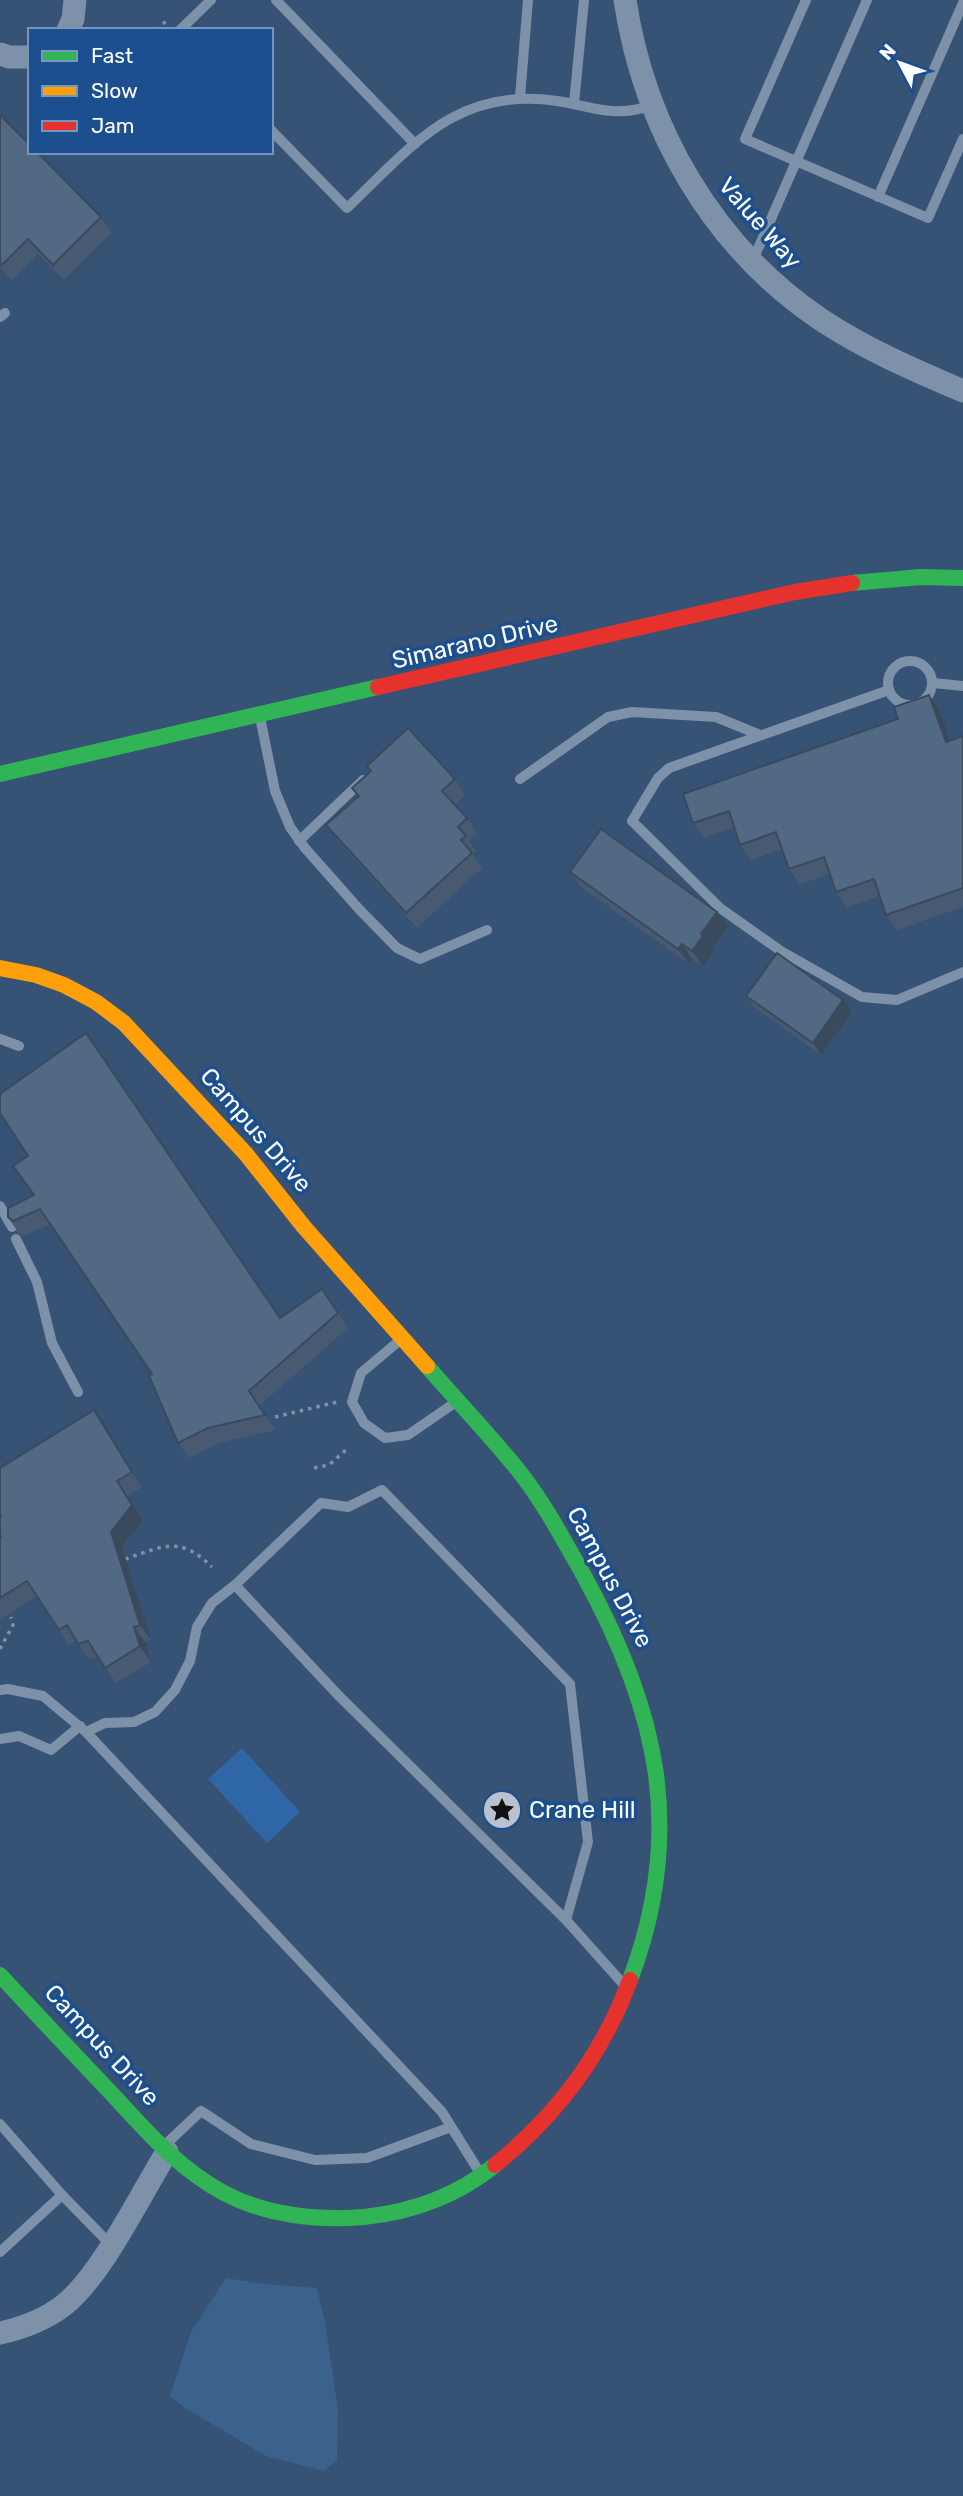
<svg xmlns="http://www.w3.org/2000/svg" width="963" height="2496" viewBox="0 0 963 2496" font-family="Rubik,sans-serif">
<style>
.green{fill:#2f66a5}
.water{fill:#3b618d}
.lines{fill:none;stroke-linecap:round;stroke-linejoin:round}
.path{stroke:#7d92a8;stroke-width:3.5;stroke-dasharray:3.5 5;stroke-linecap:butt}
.lane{stroke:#7d92a8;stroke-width:10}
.street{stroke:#7d92a8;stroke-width:23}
.fast{stroke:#30b455;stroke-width:16}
.slow{stroke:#ff9f0a;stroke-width:16}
.jam{stroke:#e5322d;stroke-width:16}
.wall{fill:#475a72}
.shaded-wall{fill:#394a5c}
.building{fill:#526984;stroke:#394a5c;stroke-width:2}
.labels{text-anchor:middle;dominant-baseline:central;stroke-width:7;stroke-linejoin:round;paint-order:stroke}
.street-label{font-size:24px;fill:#fff;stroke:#1b4f8f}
.poi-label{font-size:24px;fill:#fff;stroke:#1b4f8f;text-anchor:start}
</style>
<rect width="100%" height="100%" fill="#365274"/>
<path class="green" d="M242 1748 300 1812 267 1843 208 1779Z"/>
<path class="water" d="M226 2278 264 2284 317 2288 325 2322 338 2410 337 2461 324 2471 266 2456 185 2408 170 2396 191 2332Z"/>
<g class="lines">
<g class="path">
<path d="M157 30 168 19"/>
<path d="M275 1417 337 1402"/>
<path d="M314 1468 329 1465 347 1449"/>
<path d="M125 1559C165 1546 179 1535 212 1567"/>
<path d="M0 1649 13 1625 11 1617"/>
</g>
<g class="lane">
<path d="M276 0 415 144"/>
<path d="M806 0 745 139 928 218 963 139"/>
<path d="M180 30 211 0"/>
<path d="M520 97 528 0"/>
<path d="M574 104 584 0"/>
<path d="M271 130 347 208C412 146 457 86 557 101 591 106 616 119 651 105"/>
<path d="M878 197 963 3"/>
<path d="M753 260 867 0"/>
<path d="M0 317 5 313"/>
<circle cx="910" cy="683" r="22"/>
<path d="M933 683 963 686"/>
<path d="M889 690 669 768 658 778 632 821 720 908 781 951 862 997 897 1000 963 972"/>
<path d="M260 717 275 791 290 827 305 848 358 908 397 948 420 959 487 930"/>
<path d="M520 779 608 717 632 712 716 717 760 735"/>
<path d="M299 841 363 780"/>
<path d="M0 1039 19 1046"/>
<path d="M0 1206 12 1227"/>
<path d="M16 1239 37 1282 52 1343 78 1392"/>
<path d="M399 1341 361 1373 352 1402 364 1423 385 1438 408 1435 456 1402"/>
<path d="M0 1690 8 1689 43 1696 86 1732 442 2112 480 2173"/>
<path d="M86 1732 105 1723 134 1722 155 1712 175 1690 190 1661 197 1627 212 1603 235 1585"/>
<path d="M0 1739 19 1736 51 1750 80 1726"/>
<path d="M566 1920 339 1696 235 1585 321 1503 348 1507 382 1490 570 1684 588 1842 566 1920 625 1986"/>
<path d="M0 2124 62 2195 111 2245"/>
<path d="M165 2145 201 2111 251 2144 315 2160 367 2158 451 2127"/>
<path d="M0 2252 62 2195"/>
</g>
<g class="street">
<path d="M625 0C644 127 712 246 820 319 865 349 914 370 963 391"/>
<path d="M68 30 73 19 75 0"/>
<path d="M0 54 9 57H30"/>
<path d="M0 2333C23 2328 46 2319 64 2305 102 2275 140 2195 167 2152"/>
</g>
<g class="fast">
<path d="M852 583 921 577 963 578"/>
<path d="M0 774 378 687"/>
<path d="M427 1366C457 1401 489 1434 518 1470 543 1501 563 1539 583 1574 658 1710 686 1831 630 1980"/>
<path d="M0 1975C37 2015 75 2055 113 2095 146 2131 180 2170 224 2193 265 2215 317 2221 364 2217 412 2212 457 2196 495 2165"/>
</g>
<path class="slow" d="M0 968 36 975 64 985 96 1002 124 1023 246 1154 304 1227 427 1366"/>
<g class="jam">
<path d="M378 687 795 592 852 583"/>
<path d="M495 2165C556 2116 603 2053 630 1980"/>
</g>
</g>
<g class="wall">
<path d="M0 115 101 217 111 233 64 280 38 254 12 280 0 268Z"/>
<path d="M940 710 951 741 963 736V907L897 930 886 915 880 896 847 907 836 892 830 874 800 884 789 869 782 849 751 860 740 845 734 827 704 838 693 823Z"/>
<path d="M367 766 455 779 465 795 455 805 467 818 477 833 469 841 476 851 473 854 482 868 417 928 337 840 326 825 358 796 352 788 371 772Z"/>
<path d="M570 872 728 927 712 949 714 951 703 966 692 959 689 964 581 887Z"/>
<path d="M746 996 843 1000 852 1012 821 1055 754 1007Z"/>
<path d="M34 1195 280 1318 322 1289 348 1328 259 1406 276 1430 219 1443 189 1458 178 1443 152 1374 51 1224 23 1236 18 1232 8 1217Z"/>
<path d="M94 1410 105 1425 142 1487 128 1496 143 1520 122 1547 151 1640 145 1642 151 1662 116 1683 98 1656 89 1659 76 1641 69 1645 37 1596 0 1620V1538Z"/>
</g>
<g class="shaded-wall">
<path d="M929 695 940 710 956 757 946 742Z"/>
<path d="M717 912 728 927 712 949 714 951 703 966 692 951 701 934Z"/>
<path d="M682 944 692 959 689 964 678 949Z"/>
<path d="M843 1000 852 1012 821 1055 813 1043Z"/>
<path d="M94 1410 105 1425 142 1487 132 1472Z"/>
<path d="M117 1481 143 1520 122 1547 151 1640 140 1625 111 1532Z"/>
<path d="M134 1627 145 1642 151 1662 140 1646Z"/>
</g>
<g class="building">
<path d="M0 115 30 145V152H37L101 217 53 265 28 239 2 265 0 263Z"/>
<path d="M929 695 946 742 963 736V888L886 915 874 879 836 892 824 857 789 869 776 832 740 845 729 811 693 823 683 794 898 719 894 707Z"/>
<path d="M408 728 455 779 442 791 467 818 458 827 466 836 461 840 472 853 406 913 326 825 359 796 352 788 371 771 367 766Z"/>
<path d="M601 829 717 912 701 934 703 936 692 951 682 944 678 949 570 872Z"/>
<path d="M777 953 843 1000 813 1043 746 996Z"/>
<path d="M86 1033 280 1318 322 1289 338 1313 249 1391 265 1415 208 1428 178 1443 149 1376 152 1374 40 1209 13 1221 8 1217V1208L34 1195 13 1166 28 1156 0 1113V1094Z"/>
<path d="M94 1410 132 1472 117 1481 132 1505 111 1532 140 1625 134 1627 140 1646 105 1668 88 1641 78 1644 67 1625 59 1630 27 1581 0 1598V1538L1 1537 0 1535V1518L1 1517 0 1515V1468Z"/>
</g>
<defs>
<g id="sight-disc" transform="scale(2.0125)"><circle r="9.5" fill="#b9c2ce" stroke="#1b4f8f"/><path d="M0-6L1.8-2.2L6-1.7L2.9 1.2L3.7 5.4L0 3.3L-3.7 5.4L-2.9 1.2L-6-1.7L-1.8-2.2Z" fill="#111"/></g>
</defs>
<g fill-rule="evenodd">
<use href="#sight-disc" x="502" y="1810"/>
</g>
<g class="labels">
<g class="street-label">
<text transform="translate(760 223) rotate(49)">Value Way</text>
<text transform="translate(475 642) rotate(-13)">Simarano Drive</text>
<text transform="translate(256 1130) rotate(49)">Campus Drive</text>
<text transform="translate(610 1577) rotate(62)">Campus Drive</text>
<text transform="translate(102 2045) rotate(47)">Campus Drive</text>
</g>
<g class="poi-label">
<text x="529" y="1810">Crane Hill</text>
</g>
</g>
<rect x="28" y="28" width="245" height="126" fill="#1b4f8f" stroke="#7695bc" stroke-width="2"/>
<rect x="42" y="51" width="35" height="10" fill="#30b455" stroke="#7695bc" stroke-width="2"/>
<text x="91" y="63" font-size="21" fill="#ffffff">Fast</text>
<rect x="42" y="86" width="35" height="10" fill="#ff9f0a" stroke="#7695bc" stroke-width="2"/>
<text x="91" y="98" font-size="21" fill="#ffffff">Slow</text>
<rect x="42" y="121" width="35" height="10" fill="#e5322d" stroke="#7695bc" stroke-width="2"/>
<text x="91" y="133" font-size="21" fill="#ffffff">Jam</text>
<g transform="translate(900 63) rotate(311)" stroke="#1b4f8f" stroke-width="5" paint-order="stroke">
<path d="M0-5L12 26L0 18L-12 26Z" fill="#ffffff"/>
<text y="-10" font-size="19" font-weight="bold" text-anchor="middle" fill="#ffffff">N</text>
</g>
</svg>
